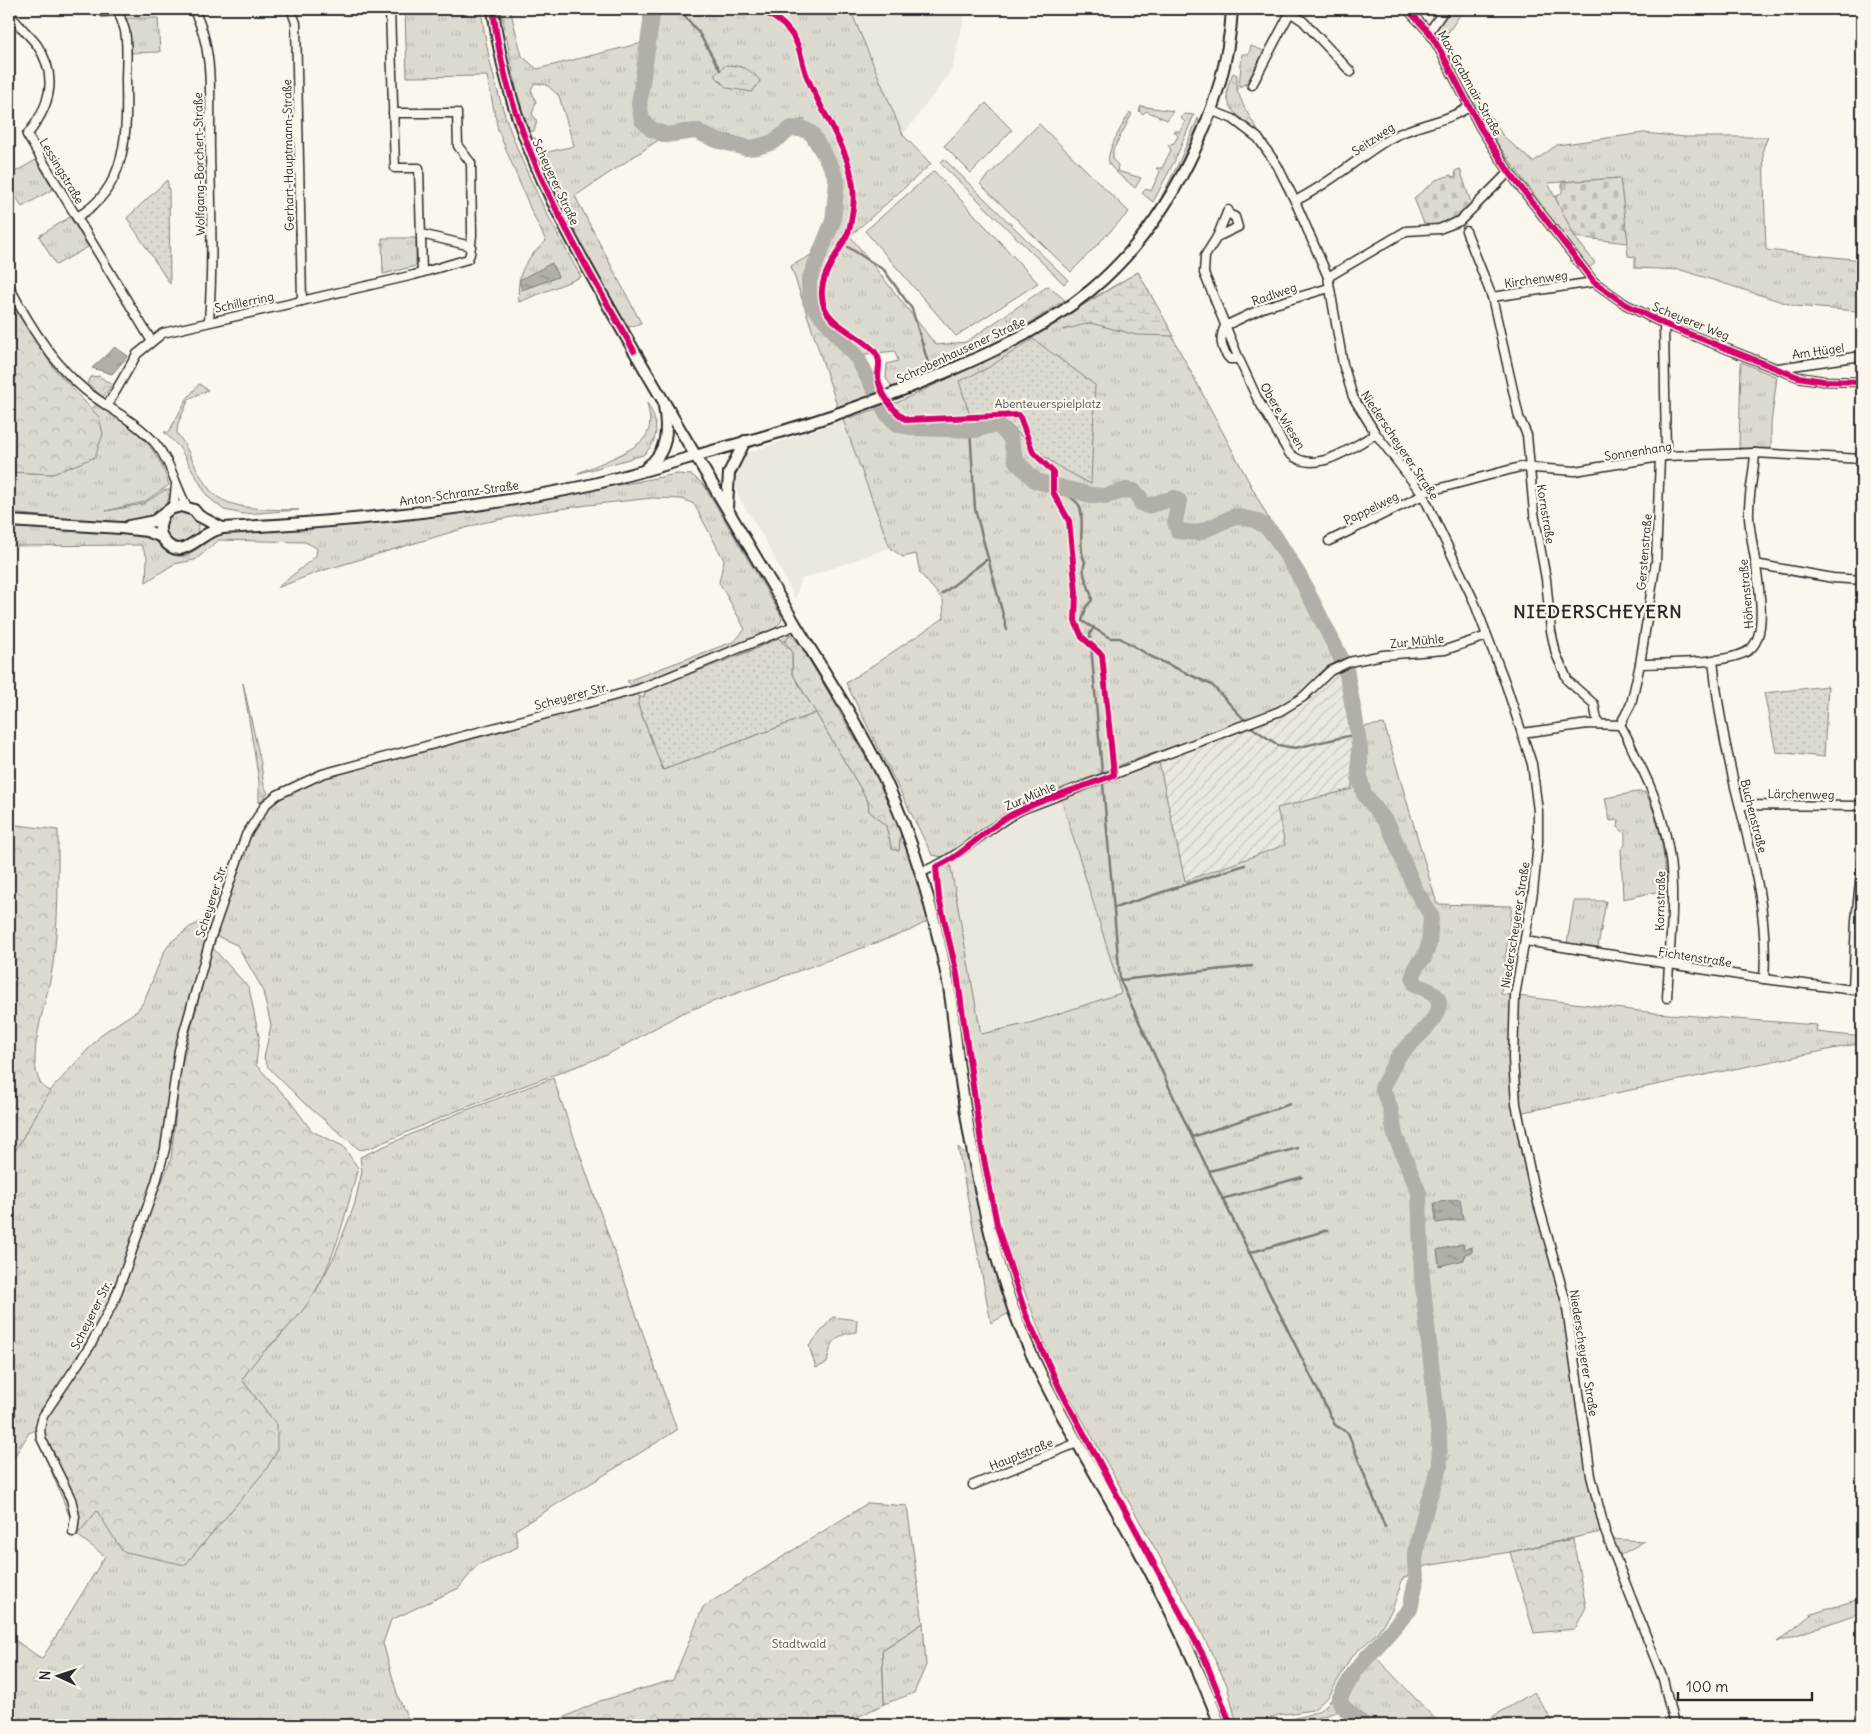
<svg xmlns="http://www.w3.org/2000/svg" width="1871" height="1734" viewBox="0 0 1871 1734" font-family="Delius,sans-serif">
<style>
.built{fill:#ebe8de}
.industrial{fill:url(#industrial-furrows)}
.grass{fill:url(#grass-tufts);stroke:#84827e}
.forest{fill:url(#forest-crowns);stroke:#84827e}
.wetland{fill:url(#wetland-marsh);stroke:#84827e}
.cemetery{fill:url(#cemetery-stones);stroke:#84827e}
.park{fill:url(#park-dots);stroke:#84827e}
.pitch{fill:#dddad0;stroke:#84827e}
.water{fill:url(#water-ripples);stroke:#7b7a75}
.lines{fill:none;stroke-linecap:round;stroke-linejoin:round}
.stream{stroke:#7b7a75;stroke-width:2.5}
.river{stroke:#b1afa7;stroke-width:16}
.street-casing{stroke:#2b2b2b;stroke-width:11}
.secondary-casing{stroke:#2b2b2b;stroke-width:14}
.street{stroke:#fbf7ec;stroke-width:8}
.secondary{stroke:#fbf7ec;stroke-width:10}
.cycleway-casing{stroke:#fbf7ec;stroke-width:9}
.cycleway{stroke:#d6006c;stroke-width:6}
.labels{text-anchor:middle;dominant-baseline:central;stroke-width:4.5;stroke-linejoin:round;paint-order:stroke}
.street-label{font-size:12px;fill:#2b2b2b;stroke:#fbf7ec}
.park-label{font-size:12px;fill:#585754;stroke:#fbf7ec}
.district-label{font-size:18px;font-weight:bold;letter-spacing:1px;fill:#2b2b2b;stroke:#fbf7ec}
</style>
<defs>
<pattern id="industrial-furrows" width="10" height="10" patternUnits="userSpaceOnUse" patternTransform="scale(1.25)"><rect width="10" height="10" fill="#ebe8de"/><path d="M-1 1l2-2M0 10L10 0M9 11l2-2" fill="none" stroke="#cac7bf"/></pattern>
<pattern id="grass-tufts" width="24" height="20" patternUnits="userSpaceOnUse" patternTransform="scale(1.25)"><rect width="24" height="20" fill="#dddad0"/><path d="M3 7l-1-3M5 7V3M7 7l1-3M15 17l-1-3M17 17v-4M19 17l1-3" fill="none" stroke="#bebbb3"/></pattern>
<pattern id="forest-crowns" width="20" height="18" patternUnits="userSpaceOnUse" patternTransform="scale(1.25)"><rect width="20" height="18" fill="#dddad0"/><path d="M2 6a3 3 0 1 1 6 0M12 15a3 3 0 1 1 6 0" fill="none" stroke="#bebbb3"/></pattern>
<pattern id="wetland-marsh" width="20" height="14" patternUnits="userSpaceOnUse" patternTransform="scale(1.25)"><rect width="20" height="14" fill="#dddad0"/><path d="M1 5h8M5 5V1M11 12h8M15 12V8" fill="none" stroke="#bebbb3"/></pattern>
<pattern id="cemetery-stones" width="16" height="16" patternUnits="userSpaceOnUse" patternTransform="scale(1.25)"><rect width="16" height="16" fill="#dddad0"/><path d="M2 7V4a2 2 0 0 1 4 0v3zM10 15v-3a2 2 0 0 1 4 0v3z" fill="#bebbb3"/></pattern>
<pattern id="park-dots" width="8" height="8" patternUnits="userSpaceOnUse" patternTransform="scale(1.25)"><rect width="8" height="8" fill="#dddad0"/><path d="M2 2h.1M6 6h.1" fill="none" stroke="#bebbb3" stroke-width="1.8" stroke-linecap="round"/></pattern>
<pattern id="water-ripples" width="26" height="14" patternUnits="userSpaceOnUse" patternTransform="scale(1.25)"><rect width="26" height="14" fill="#b1afa7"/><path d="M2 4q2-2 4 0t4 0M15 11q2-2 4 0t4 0" fill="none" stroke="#908f88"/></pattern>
</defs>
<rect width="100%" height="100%" fill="#fbf7ec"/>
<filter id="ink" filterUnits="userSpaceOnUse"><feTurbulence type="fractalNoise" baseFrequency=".02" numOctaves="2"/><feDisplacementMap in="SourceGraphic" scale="10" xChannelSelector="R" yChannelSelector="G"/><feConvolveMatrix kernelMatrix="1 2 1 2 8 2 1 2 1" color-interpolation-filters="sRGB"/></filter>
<g filter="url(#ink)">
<g class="built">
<path d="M850 9H966L952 70 903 135Z"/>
<path d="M843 420 890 548 801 579 795 599 768 545 739 497 735 482 737 472 734 470 741 457 747 453Z"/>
<path d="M1061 798 1122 993 1030 1023 969 1037 942 900 939 870 995 831Z"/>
</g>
<path class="industrial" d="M1347 667 1360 727 1352 746 1353 789 1277 808 1286 845 1184 882 1159 763 1309 699 1326 677Z"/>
<g class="grass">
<path d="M405 9H481C494 113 531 187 581 277L519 302C516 273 525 260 546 241L531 210 498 130 487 76 407 77Z"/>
<path d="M501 9H510L522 56 537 69 646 42 643 9H850L903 135 931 164 850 236 936 345 966 342 1048 286 1065 300 1011 335 976 352 892 387 886 378 887 364 898 361 895 351 857 355 813 303C804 274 826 254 835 228 841 212 844 194 842 178L832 182V168L818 137 804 120 795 122 770 136 750 141 729 135H715L701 124 681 125 575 196 641 323 627 328 590 266 558 204 563 201 534 137 544 153 574 146 559 96 547 85 535 83 531 89 536 102 532 114 537 121 534 131 530 132 526 124 523 123Z"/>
<path d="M1447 9H1464L1445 37 1471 85 1503 136 1533 162 1557 145 1644 133 1685 137H1768L1763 149 1766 250 1862 260V281H1860L1857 311 1795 306 1681 270 1635 268V257L1628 256 1620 178 1548 183 1575 237 1595 263 1589 268 1584 264 1501 149 1433 34Z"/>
<path d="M127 18H158L160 52 127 53Z"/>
<path d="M1251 46 1264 51 1247 83 1239 87 1242 54H1249Z"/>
<path d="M1233 73 1237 75V90L1244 107 1261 136C1239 114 1216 108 1233 73Z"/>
<path d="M1141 106 1173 111 1167 120 1146 111 1143 114 1139 111Z"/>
<path d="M1130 112 1132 114 1113 150V160L1118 165 1117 171 1141 178 1135 188C1128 181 1113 172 1109 163 1105 152 1124 123 1130 112Z"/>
<path d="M1184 114 1194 115 1175 160 1153 202 1142 193 1146 189 1151 191 1160 172 1156 168H1162L1171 150 1168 145 1174 143 1178 136 1174 131H1180L1185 122 1181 118Z"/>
<path d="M1198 118 1199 123 1173 180 1158 204 1179 162Z"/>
<path d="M36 160 53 189 22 207 9 184V175Z"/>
<path d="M70 217 88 247 56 265 39 236Z"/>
<path d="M382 238H416V266L383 274Z"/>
<path d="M1138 272 1347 667 1326 677 1310 699 1131 761 1012 808 961 847 942 857 932 855 846 683 944 618 943 600 920 573 916 554 903 557 890 548 843 420 898 402 986 361Z"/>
<path d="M1741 362 1777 377 1771 424V448H1739Z"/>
<path d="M199 384 208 390 189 399 178 423 177 433C190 451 197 474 210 490 228 512 273 509 299 510L244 514 224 510 208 497 179 447 164 432H169L186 400Z"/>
<path d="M647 403C658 420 661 440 643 455L576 474C593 466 640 450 647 434 652 424 649 413 647 403Z"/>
<path d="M97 404C132 427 156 442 169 485L144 502 106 511 143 504 165 490H171C170 499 163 511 155 516 135 529 37 515 9 513V472L53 474 99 417 91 409Z"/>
<path d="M677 474 692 475 704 485 782 617 781 622 774 629 632 686 627 681 735 641 745 629 719 582 724 560 694 504 682 499 652 498 588 505 532 513 482 523 318 572 277 588 316 556 317 548 305 542 219 540 195 560 174 564 146 582 147 557 141 545 9 546V527L140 534 154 537C182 577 194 544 221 534 292 529 363 526 434 516 515 506 596 489 677 474Z"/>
<circle cx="181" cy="527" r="17"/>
<path d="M777 634H790L785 642 778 638 682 681 681 677Z"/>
<path d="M243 683 261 764 264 786 268 793 259 803V781Z"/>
<path d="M635 693 640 697 638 705 663 770 816 713 868 801 869 811 886 826 892 849 899 851 901 829 927 911 928 921 909 931 682 1013 607 1055 459 1110 370 1148 360 1150 304 1103 268 1067 264 1058 271 1025 262 988 237 945 214 935C227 898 243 831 270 805 284 791 303 785 321 778Z"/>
<path d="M1384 724 1437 904 1512 906 1501 994 1655 1013 1817 1025 1816 1032 1862 1037V1043L1523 1112 1533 1186 1566 1302 1591 1476 1608 1539 1645 1541 1615 1558 1605 1531 1510 1552 1426 1566 1403 1578 1392 1610 1377 1633 1351 1657 1329 1696 1313 1710 1278 1715 1254 1725H1237L1227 1685 1196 1621 1056 1373 1012 1259 997 1214 986 1160 969 1037 942 900 939 870 950 863 981 1034 1030 1023 1121 993 1061 798 1159 763 1185 881 1285 845 1277 808 1352 789V746L1360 727Z"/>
<path d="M1637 792H1645C1661 823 1665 856 1666 890L1623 899 1621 849 1625 845V834L1618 827 1619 820 1610 821 1605 798Z"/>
<path d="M1574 901H1606L1598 947 1567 943Z"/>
<path d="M213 916 177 1040 172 1069 165 1149 114 1301 40 1428 29 1433 9 1465V1161L50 1091 103 1033 137 1011 144 1001 164 952 171 942 190 927Z"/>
<path d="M553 1078 677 1430 515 1530 518 1547 477 1565 459 1588 391 1620 383 1643 398 1697 411 1725H9V1636L42 1659 105 1556 77 1535 96 1511 277 1425 242 1380 253 1361 278 1339 316 1291 335 1255 354 1206 362 1172 360 1157 461 1112Z"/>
<path d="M958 1147 969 1157 988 1248 1009 1313 991 1323Z"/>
<path d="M833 1317 857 1320 856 1332C834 1335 831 1342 827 1363L816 1368 809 1346Z"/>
<path d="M1862 1598V1612L1777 1642 1812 1614Z"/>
<path d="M923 1623 926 1665 914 1693 884 1704 882 1650Z"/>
<path d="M1366 1647 1441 1725H1350L1340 1711 1293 1725H1273C1286 1719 1314 1716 1324 1707 1342 1692 1347 1665 1366 1647Z"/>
<path d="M1534 1692 1555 1725H1479Z"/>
</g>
<g class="forest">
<path d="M820 238 806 278 808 298 817 316 842 344 871 395 838 408 791 266 811 255Z"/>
<path d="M9 301 56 371 99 417 103 434 95 457 53 474 9 472Z"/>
<path d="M99 376 112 385 103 397 87 383 91 377Z"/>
<path d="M790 634 803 648 881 784 901 829 899 851 892 849 886 826 869 811 868 801 792 673V651L785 642Z"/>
<path d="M9 824 58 830C58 874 59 920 53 964 49 994 35 1030 35 1058 35 1069 38 1088 50 1091L9 1161Z"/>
<path d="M212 947 249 988 259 1037 256 1065 289 1100 312 1131 343 1146 358 1168C345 1216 333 1270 303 1310 283 1336 259 1351 242 1380L277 1425V1451L265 1471 185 1565 122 1551 97 1511 77 1535 44 1453 41 1422 114 1301 171 1159 180 1072Z"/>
<path d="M868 1503 907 1506 923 1623 882 1650 884 1704 841 1725H547L600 1701 673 1680 703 1607Z"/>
<path d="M1573 1539 1586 1607 1575 1629 1534 1633 1510 1552Z"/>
</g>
<g class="wetland">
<path d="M726 65C741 66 751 68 760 81L752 92 727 88 714 75Z"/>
<path d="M1138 272 1174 336 1137 335 1090 323 1063 330 1055 322Z"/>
</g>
<g class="cemetery">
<path d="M1460 169 1472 206C1457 219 1444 224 1425 226L1414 198 1436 180 1451 175V177L1456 176 1455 171Z"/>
<path d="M1620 178 1628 243 1575 237 1555 197 1562 193V182Z"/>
</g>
<g class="park">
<path d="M167 180 169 190 170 284 127 218Z"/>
<path d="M1033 339 1095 385 1091 484 1061 468 1035 450 1009 424 980 416H970L959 381 986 369Z"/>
<path d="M778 638 792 651V673L816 713 663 770 638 705 640 697H644L645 691 751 651Z"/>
<path d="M1828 686 1824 757 1776 752 1764 693Z"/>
</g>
<g class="pitch">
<path d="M986 103 1012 130 971 173 944 146Z"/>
<path d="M1039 124 1129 212 1071 272 980 184Z"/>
<path d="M944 159 1068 280 1064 284 940 163Z"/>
<path d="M934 171 1038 283 956 336 865 231Z"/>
</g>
<g class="water">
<path d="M552 263 558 277 522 290 519 280Z"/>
<path d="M115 347 128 356 112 374 92 368Z"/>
<path d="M1460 1199 1463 1219 1436 1223 1434 1203Z"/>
<path d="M1463 1244 1464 1249 1472 1247V1252L1465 1254 1464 1260 1439 1266 1437 1250Z"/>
</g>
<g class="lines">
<g class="stream">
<path d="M679 9 699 33 720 70"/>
<path d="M848 247 884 270 912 309 929 366"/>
<path d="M970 428 975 509 1007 630"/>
<path d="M1060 488C1065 496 1076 498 1080 507 1085 520 1077 546 1085 562 1080 577 1091 586 1092 600L1086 607 1082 621 1110 638H1120L1152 657 1212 685 1251 727 1278 745 1295 748 1357 734"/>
<path d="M942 594 986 560"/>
<path d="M1094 627 1090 634 1120 980 1192 1137 1335 1425 1348 1433 1385 1527"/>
<path d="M1114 908 1245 865"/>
<path d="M1120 980 1252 966"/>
<path d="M1192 1137 1290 1104"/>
<path d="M1209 1171 1298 1148"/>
<path d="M1222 1199 1302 1177"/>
<path d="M1249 1253 1328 1230"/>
</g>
<g class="river">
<path d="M653 9 639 104 642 120 651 129 666 135 695 131 716 140 746 148 758 147 773 142 792 128 806 130 812 134 832 168 837 181 833 221 809 280 810 302 858 359 887 414 899 425 915 428 976 430 988 426H999L1010 437 1016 461 1036 481 1091 495 1106 496 1126 490 1134 491 1140 497 1141 503 1147 506 1175 498 1179 501 1175 522 1178 531 1198 533 1235 516 1254 520 1265 526 1274 535 1300 577 1342 660 1346 669 1353 708"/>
<path d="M1354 711 1360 750V779L1364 794 1389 826 1415 889 1431 915 1429 944 1424 958 1417 965 1413 976 1415 984C1424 990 1436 990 1439 1002 1443 1018 1408 1044 1398 1057 1392 1067 1387 1078 1382 1088L1390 1107 1395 1135 1419 1193 1422 1278 1439 1437 1440 1467 1428 1501 1419 1536 1415 1559 1416 1581 1410 1609 1355 1671 1339 1699C1342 1710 1356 1715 1363 1725"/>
</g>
<g class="street-casing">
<g id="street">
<path d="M103 9V12L118 11"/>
<path d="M193 9C216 49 209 106 210 151 211 208 213 264 209 321"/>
<path d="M291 9 296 23 302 301"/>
<path d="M390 9 395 168H419L422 272"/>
<path d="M1407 9 1429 32 1440 50 1480 127 1509 172 1594 282 1625 304 1664 324 1798 377 1823 381 1862 382"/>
<path d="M9 13C17 25 29 34 37 45 59 77 50 107 27 135L151 340"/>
<path d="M1291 13 1303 21 1351 72"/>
<path d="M1429 32 1445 9"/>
<path d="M1252 85 1292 9"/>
<path d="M1210 110 1233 119 1258 138 1277 165 1295 201 1328 277 1343 364 1353 397 1376 434 1423 495 1473 599 1506 685 1532 764 1538 811V843L1533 892 1515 996 1513 1059 1516 1104 1533 1185 1566 1302 1591 1476 1605 1531 1663 1679 1674 1725"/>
<path d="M1295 201C1330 184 1357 158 1389 139 1414 124 1445 123 1469 107"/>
<path d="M77 217C128 188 127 132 126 81 126 65 128 47 125 31 123 23 119 16 118 9"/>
<path d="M1466 231 1492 297 1594 282"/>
<path d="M421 234 471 246"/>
<path d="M1217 237 1238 227 1235 217 1227 213"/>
<path d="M1328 277 1406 231 1439 229 1460 221 1509 172"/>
<path d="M9 286C28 323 52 363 85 390 107 408 136 421 155 443 171 462 175 485 187 507"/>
<path d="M1492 297 1519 417 1527 435 1534 513 1546 579 1551 631 1556 654 1568 681 1594 704 1598 724"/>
<path d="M1664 324 1666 456"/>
<path d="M1227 325 1265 307 1329 288"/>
<path d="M1225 326C1219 338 1221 350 1230 359H1239L1204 273 1205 256 1217 237 1228 210"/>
<path d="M1239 359 1257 398 1289 453C1315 477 1351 447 1376 434"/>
<path d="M1778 368 1862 356"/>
<path d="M107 406 137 354 163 333 414 275 468 259 470 254 472 235 471 163 458 146 457 113H393"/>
<path d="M1422 493 1520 467 1575 471 1666 456 1755 453 1862 459"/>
<path d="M170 509 174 503 176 485"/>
<path d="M1329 541 1423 495"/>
<path d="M1755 564 1833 578 1862 580"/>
<path d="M1713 660C1717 703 1725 745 1735 787 1751 852 1769 912 1764 979"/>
<path d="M1640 664C1666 663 1730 664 1749 650 1775 632 1750 547 1749 517 1748 495 1754 474 1755 453"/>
<path d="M1620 725C1627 735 1631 747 1637 759 1684 848 1672 903 1667 998"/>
<path d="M1620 725 1631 704 1640 664 1656 561 1660 457"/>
<path d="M1522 733 1588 724 1620 725"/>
<path d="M1740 805 1862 806"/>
<path d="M921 872C960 859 986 827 1023 809L1280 711 1303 697 1330 671 1349 662 1383 655 1445 650 1487 636"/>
<path d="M1525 941 1764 979 1862 991"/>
<path d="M1853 989 1856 920 1862 863"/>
<path d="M973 1485 1077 1443"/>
<path d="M73 1532 75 1516 71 1499 41 1438 40 1428 43 1416 90 1346 114 1301 125 1271 156 1182 165 1149 179 1050 211 937 246 835 266 804 277 795 322 774 639 689 796 625"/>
</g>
</g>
<g class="secondary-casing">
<g id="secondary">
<path d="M493 9C507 126 556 213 613 314 672 418 735 521 795 624 826 675 859 725 885 780 916 845 935 916 949 987 954 1018 956 1050 961 1081 972 1158 987 1237 1014 1311 1044 1394 1094 1469 1136 1545 1168 1604 1197 1663 1220 1725"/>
<path d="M647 467C668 452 668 430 664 406"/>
<path d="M727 507 729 473 745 441"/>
<path d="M163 516C159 524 158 531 163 539 177 559 191 544 204 536 209 532 216 530 222 528 344 522 466 511 585 486 638 474 689 457 741 443 811 424 879 401 946 372 998 350 1047 326 1091 290 1168 226 1227 108 1232 9"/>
<path d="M9 521 121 528 147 531 162 537"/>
<path d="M129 526 154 521 170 509 181 506 194 510 199 516 222 528"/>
</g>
</g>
<use href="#street" class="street"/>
<use href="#secondary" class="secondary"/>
<g class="cycleway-casing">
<g id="cycleway">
<path d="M493 9C507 137 572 241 634 351"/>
<path d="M756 9C768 13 782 21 790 32 800 43 801 60 806 74 817 103 837 132 847 160 852 174 855 193 853 208 852 215 851 223 849 230 841 252 820 272 822 296 823 325 859 333 875 352 882 361 878 367 878 377 879 392 894 413 907 420L1019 415 1033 452 1053 472V492L1069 521 1076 592 1075 621 1082 637 1102 655 1114 775C1079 789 1042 798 1009 816 983 831 964 855 936 867L939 898 957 974 982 1149 998 1229 1026 1315 1060 1389 1204 1657 1231 1725"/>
<path d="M1407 9 1429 32 1440 50 1480 127 1509 172 1594 282 1625 304 1664 324 1798 377 1823 381 1862 382"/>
</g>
</g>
<use href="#cycleway" class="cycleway"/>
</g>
</g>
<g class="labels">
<g class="street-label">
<text transform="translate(1470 83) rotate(61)">Max-Grabmair-Straße</text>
<text transform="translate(1373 139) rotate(-34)">Seitzweg</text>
<text transform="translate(288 155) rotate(-91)">Gerhart-Hauptmann-Straße</text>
<text transform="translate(199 164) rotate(-91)">Wolfgang-Borchert-Straße</text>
<text transform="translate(62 171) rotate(59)">Lessingstraße</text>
<text transform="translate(556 182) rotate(65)">Scheyerer Straße</text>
<text transform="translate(1536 279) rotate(-8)">Kirchenweg</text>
<text transform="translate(1274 294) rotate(-19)">Radlweg</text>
<text transform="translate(244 302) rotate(-12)">Schillerring</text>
<text transform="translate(1691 321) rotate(22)">Scheyerer Weg</text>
<text transform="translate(961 350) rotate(-25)">Schrobenhausener Straße</text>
<text transform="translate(1818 351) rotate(-8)">Am Hügel</text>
<text transform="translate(1283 416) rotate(59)">Obere Wiesen</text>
<text transform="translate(1400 445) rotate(56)">Niederscheyerer Straße</text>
<text transform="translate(1638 451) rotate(-9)">Sonnenhang</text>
<text transform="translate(459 493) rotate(-8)">Anton-Schranz-Straße</text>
<text transform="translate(1371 508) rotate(-26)">Pappelweg</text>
<text transform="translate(1546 514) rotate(81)">Kornstraße</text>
<text transform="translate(1644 552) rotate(-85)">Gerstenstraße</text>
<text transform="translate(1746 594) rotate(-95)">Höhenstraße</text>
<text transform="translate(1417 641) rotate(-6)">Zur Mühle</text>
<text transform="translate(571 696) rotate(-15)">Scheyerer Str.</text>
<text transform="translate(1801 794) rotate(1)">Lärchenweg</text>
<text transform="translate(1030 796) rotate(-23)">Zur Mühle</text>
<text transform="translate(1754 816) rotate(76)">Buchenstraße</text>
<text transform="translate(211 901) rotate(-72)">Scheyerer Str.</text>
<text transform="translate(1660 901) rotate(-89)">Kornstraße</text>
<text transform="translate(1515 925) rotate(-81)">Niederscheyerer Straße</text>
<text transform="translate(1695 957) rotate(9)">Fichtenstraße</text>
<text transform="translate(91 1315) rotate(-63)">Scheyerer Str.</text>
<text transform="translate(1584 1353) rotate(81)">Niederscheyerer Straße</text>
<text transform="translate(1021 1454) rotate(-22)">Hauptstraße</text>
</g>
<g class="park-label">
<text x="1048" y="403">Abenteuerspielplatz</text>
<text x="799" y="1643">Stadtwald</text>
</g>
<g class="district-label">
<text x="1598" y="611">NIEDERSCHEYERN</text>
</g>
</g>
<rect width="1871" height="1734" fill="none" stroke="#fbf7ec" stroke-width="30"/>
<rect x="15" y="15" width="1841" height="1704" fill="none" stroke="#2b2b2b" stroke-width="2" filter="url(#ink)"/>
<g transform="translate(58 1676) rotate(273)" stroke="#fbf7ec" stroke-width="4" paint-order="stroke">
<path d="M0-4L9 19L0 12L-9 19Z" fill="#2b2b2b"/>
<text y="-8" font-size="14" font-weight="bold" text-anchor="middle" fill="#2b2b2b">N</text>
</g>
<path d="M1678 1692v8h134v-8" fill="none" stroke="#2b2b2b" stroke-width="2.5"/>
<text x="1686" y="1692" font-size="15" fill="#2b2b2b" stroke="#fbf7ec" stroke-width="4" paint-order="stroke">100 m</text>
</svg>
